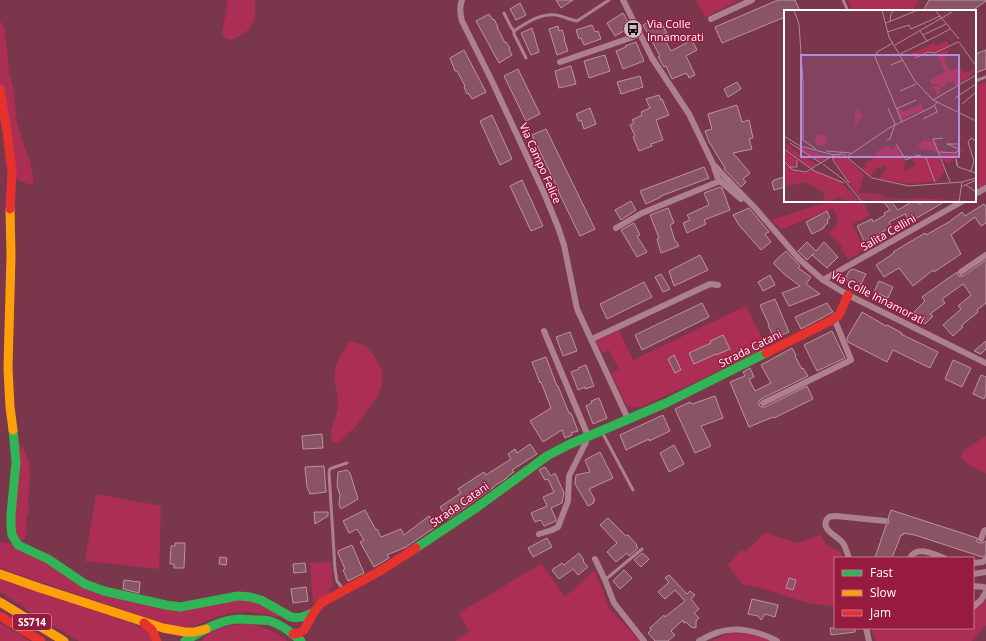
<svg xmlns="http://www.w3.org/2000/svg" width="986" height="641" viewBox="0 0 986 641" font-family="'Open Sans',sans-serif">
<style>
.green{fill:#ad2e55}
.building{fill:#895464;stroke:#ba94a0}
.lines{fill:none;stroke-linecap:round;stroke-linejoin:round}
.lane{stroke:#ad808d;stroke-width:3}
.street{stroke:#ad808d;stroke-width:6}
.fast{stroke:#30b455;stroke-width:9}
.slow{stroke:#ff9f0a;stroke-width:9}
.jam{stroke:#e5322d;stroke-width:9}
.labels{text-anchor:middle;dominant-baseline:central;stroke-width:3;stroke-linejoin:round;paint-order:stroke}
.shield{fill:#971a3f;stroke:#e0bac5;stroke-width:1}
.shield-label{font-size:10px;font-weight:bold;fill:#fff}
.poi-label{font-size:11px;fill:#fff;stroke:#971a3f;text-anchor:start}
.street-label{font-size:11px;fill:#fff;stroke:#971a3f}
.inset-river{fill:none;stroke:#923a53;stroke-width:2}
.inset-road{fill:none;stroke:#af8793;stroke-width:1}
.view{fill:#b68bdc;fill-opacity:0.15;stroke:#b68bdc;stroke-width:2}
.inset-edge{fill:none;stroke:#fff;stroke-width:2}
</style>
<rect width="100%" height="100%" fill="#7a374b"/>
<g class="green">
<path d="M227 0H255C256 24 253 30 231 40L224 38 222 31 227 10Z"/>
<path d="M696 0H740L705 17Z"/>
<path d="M848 0H919L912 11H852Z"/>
<path d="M0 22 2 23 5 28V35L7 51 9 72 13 87 17 122 22 140 30 162 31 168 34 180 32 184H28L13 178 0 86Z"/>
<path d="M986 82V184L975 190V86Z"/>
<path d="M831 201H864L869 216 852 224 865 249 849 259 840 249 842 246 828 233 836 227 837 216 833 208 783 229 771 220Z"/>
<path d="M746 306 767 348 644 406 632 408 626 404 611 373 619 369 609 350 602 353 596 341 619 331 633 360Z"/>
<path d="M350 341 365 345 374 356 382 370V382L379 394 372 404 356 426 338 443 331 441C330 429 336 419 338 408 339 399 336 392 335 383 333 365 340 356 350 341Z"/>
<path d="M986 436V473C977 469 966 465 961 456L964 450Z"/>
<path d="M18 444 23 448 29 461 30 478 29 490 28 497 29 511 26 520 27 532 25 538 18 544 12 527Z"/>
<path d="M96 494 161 506 159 569 85 561Z"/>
<path d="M766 532 774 536 798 543 821 535 827 545 842 553 843 558H835V606C823 605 810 604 798 600 780 595 762 586 743 585L728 565 741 550 745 552Z"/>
<path d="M0 542 17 544 74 579 150 605 251 600 270 609 279 616 277 617C258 612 242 610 223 615 209 618 196 629 182 627 176 626 169 624 163 623L17 574 0 568Z"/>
<path d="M331 562 333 587 329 589V593L313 603 310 563Z"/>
<path d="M541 563 565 597 595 570 609 608 640 641H455L469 631 459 613 534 568Z"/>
<path d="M0 579 144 628 153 641H79L28 611 23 606 0 592Z"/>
<path d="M986 599V625L972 641H876L872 628H973V612Z"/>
<path d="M0 623 30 641H0Z"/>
<path d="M248 624C262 626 276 632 287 641H202C210 627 234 625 248 624Z"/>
<path d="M729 633C743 634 758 634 770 641H712Z"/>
</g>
<g class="building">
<path d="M556 0H573L561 8Z"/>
<path d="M778 0H795L800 11H785V17L722 43 715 27Z"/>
<path d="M929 0H986V1L972 11H923Z"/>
<path d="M520 3 526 15 516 20 510 9Z"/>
<path d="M623 13 631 27 615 36 607 23Z"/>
<path d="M489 14 493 20 494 19 498 27H497L505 43 506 42 510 48 509 49 512 55 499 63 476 21Z"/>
<path d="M649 21 651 26 660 21 667 33 662 35 671 51 692 40 697 50 686 56 695 75 689 78 688 75H687L686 73 672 79 666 66 664 67 658 57 660 56 643 25Z"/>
<path d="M592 25 595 32 598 31 601 39 584 45 581 38 579 39 576 30Z"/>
<path d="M558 26 559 31 562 30 565 39H564L568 51 557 55 549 29Z"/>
<path d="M532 28 539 52 531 55 521 33Z"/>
<path d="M636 42 644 61 623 69 616 51 626 47 625 46Z"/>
<path d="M464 50 486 92 472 99 468 93 467 94 464 87 465 86 457 71H455L450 58Z"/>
<path d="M986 50V69L975 73V54Z"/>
<path d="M605 55 610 71 589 78 584 61Z"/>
<path d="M571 66 576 84 559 88 555 71Z"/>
<path d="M518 69 540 114 526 121 504 76Z"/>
<path d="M640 76 643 87 621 94 617 82Z"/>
<path d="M737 82 741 89 728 97 724 89Z"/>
<path d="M659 95 661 100 662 99 669 115 656 120 663 140 651 144 652 146 639 151 633 137 635 136 630 125 634 123 632 120 642 115 641 112 650 108 646 99Z"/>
<path d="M737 105 742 122 749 120 753 138 749 139 752 149 733 153 750 173 743 179 746 182 741 187 724 169 725 168 709 142 705 131 712 129 708 114Z"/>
<path d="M590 108 596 124 584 129 581 120 579 121 576 114Z"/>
<path d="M492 115 512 159 500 165 480 121Z"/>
<path d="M546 129 595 229 580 236 558 191H559L532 135Z"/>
<path d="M704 167 709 178 661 196V197L646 204 640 191Z"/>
<path d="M784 177 785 187 774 190 772 182 774 181V180Z"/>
<path d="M522 180 543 226 531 231 510 186Z"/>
<path d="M720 187 722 188 730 210 704 220 706 224 687 233 683 223 690 220 687 215 709 205 704 193Z"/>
<path d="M631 201 636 210 621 220 615 210Z"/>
<path d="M883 201H891L898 210 913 201H917L919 204 925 201H946L910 222 905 214 889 222 891 227 879 234 880 235 865 243 857 226 872 219 873 222 885 215 884 213 890 210Z"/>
<path d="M984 204 986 207V223L981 226 975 217 951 235 961 254 934 272 933 270 913 286 899 268 884 277 876 265 894 253 893 252 925 233 926 235 949 222 962 212 965 216Z"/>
<path d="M668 208 674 223 670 225 675 241H676L679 246 661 253 657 239 659 238 650 215Z"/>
<path d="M749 208 769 232 765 234 771 242 761 250 739 225 733 215Z"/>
<path d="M827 211 830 218 827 220 828 223 824 226V228L812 234 806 222Z"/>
<path d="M634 223 640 235 637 236 647 252 637 257 621 230Z"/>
<path d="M807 242 816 251 824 242 838 257 827 268 812 255 814 253 807 260 798 251Z"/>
<path d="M786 251 800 266 798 268 811 277 806 284 820 294 789 306 782 293 800 286 784 274 774 264V262Z"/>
<path d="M700 255 708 270 674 286 669 271Z"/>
<path d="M986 260V303L977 310 978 312 961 326 963 327 953 336 943 325 961 309 958 306 971 295 963 284 942 299 945 303 930 314 933 316 925 324 914 312 925 301 922 297 957 272V274L959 276H963Z"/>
<path d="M853 269 866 274 860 286 845 279 849 271Z"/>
<path d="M661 274 670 289 663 292 655 277Z"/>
<path d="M770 275 775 285 763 291 758 282Z"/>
<path d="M879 281 893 287 888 298 874 292Z"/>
<path d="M644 282 652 297 607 319 600 304Z"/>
<path d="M775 299 789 332 774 338 768 325H769L760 305Z"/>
<path d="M702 303 709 317 642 350 635 335Z"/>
<path d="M827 303 833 312 801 329 795 317Z"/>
<path d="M862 312 886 326 887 325 902 333 901 334 938 352 930 368 893 350 887 362 848 342 847 338Z"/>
<path d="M832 331 845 358 817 371 804 345Z"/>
<path d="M570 332 577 351 563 356 556 337Z"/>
<path d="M723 335 730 349 716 355V354L694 364 689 353 711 343 710 341Z"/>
<path d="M986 341V349L981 354 974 351Z"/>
<path d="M792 348 796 355 795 356 802 369 803 368 808 376 761 399 759 401V405L761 407H765L807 386 813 399 774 418 773 417 749 427 730 382 745 376 743 372 750 368 754 377 749 379 755 391 771 383 761 365Z"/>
<path d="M674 355 681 370 675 373 668 359Z"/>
<path d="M546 357 557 386H558L569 413H571L578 431 571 433 572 435 565 438 562 430 543 442 530 421 551 408 541 382 540 383 532 362Z"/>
<path d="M953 360 971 368 962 387 945 379Z"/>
<path d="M586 365 594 386 585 389V387L578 390 571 372 579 369 578 368Z"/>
<path d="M981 375 986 377V394L984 399 973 394Z"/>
<path d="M715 396 723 418 701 426 711 446 695 453 675 409 690 402 692 404Z"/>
<path d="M599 398 607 418 593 424 586 406 592 403 591 401Z"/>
<path d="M663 415 670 431 649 441V439L626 450 620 435Z"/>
<path d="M322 434 323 448 303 449 302 436Z"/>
<path d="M530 444 537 454 512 470 514 472 507 477V478L494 486V487L448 519 440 507 461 493 458 489 484 472 486 475 511 459 508 454 515 449 517 453Z"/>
<path d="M674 445 684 464 669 472 660 453Z"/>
<path d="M600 452 613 478 589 489 595 500 593 501 594 503 588 506 575 484 576 475 590 472 585 460Z"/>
<path d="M324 466 326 492 310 494 307 487 305 467Z"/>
<path d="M545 467 551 476 555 473 564 493 562 503 551 508 556 519V521L544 526 541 520 535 522 531 513 547 506 543 497 554 492 548 479 545 480 539 470Z"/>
<path d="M347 470 350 473 358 499 341 509 339 505 340 495 337 486 338 472Z"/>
<path d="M365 510 376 530 377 529 381 537 401 529 404 535 429 516 437 526 406 547 387 555 389 558 374 567 360 542 364 540 357 529 349 533 343 521Z"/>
<path d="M891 510 977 538V542L980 543H982L986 541V555L982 557 915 535 904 533 903 535H901L892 558H875L886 525 888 524 889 522 888 518Z"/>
<path d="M314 512H328V516L315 524Z"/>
<path d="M608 518 626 536 628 535 637 545 636 546 638 548 629 556 627 553 616 562 607 552 617 543 600 525Z"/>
<path d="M547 538 552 547 533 557 528 548Z"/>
<path d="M175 543H185L184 568H174V564H170L171 546H175Z"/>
<path d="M352 545 364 573 348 581 343 570 345 569 338 553V551Z"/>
<path d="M579 553 584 560 583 561 588 567 578 575 573 569 559 579 552 570 562 563 564 565Z"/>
<path d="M642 553 649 559 641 567 634 560Z"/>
<path d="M220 557 227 558 226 565 219 564Z"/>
<path d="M305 563 306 572 294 573 293 564Z"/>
<path d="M624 570 632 578 620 589 613 581Z"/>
<path d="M669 575 687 594 690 591 695 595 691 599 699 609 694 613 699 618 696 621V628L691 627 686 622 684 623 683 620 671 631 675 635 668 641H655L648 633 651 630 650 628 664 615 665 617 685 601 675 590 665 599 658 592 669 582 665 578Z"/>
<path d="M789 578 796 580 793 590 786 588Z"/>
<path d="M124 580 140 582 139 593 123 589Z"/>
<path d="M306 587 308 601 293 603 291 589Z"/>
<path d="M752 599 778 605 775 617 765 614 761 620 758 616 748 614Z"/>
<path d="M830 628H855V632L831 635Z"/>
</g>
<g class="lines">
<g class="lane">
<path d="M843 0 848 11"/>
<path d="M504 13 511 27 514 31"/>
<path d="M526 58 514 34V31L517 29C528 22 541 13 556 15 563 16 570 20 577 21L609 0"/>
<path d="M975 81 986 77"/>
<path d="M602 432 633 490"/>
<path d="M605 580 642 549"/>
<path d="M343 589 337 581 335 569 329 472 330 469 332 468 347 463"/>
</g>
<g class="street">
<path d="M462 0C459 8 460 14 462 21L491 79 544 193 558 227 564 245 577 309 628 419"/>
<path d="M623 0 652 58 689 114 713 164 726 178 756 209 799 259 823 280 848 295 986 363"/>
<path d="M711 19 752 0"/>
<path d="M560 62 633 37 640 33"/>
<path d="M714 167 718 179 720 181 741 199"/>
<path d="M975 194 986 188"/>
<path d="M616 228 642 213 720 181"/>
<path d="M961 272 986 255"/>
<path d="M823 280 963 201"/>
<path d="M592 339 710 284 718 285"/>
<path d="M763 403 851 360 834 318"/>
<path d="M539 534 552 530 558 527 568 501 569 476 585 444 588 436 544 331"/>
<path d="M981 539 984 531 986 530"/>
<path d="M849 558C847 553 846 548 843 543 838 536 820 530 827 519 829 516 832 516 836 516L885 521"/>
<path d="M910 558C917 545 933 554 944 558"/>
<path d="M595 559 605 580 614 603 644 641"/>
<path d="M973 563 983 562 986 559"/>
<path d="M973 574 986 572"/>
<path d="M973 586 984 587 986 589"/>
<path d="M973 607 981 600 986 592"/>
<path d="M866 628 869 641"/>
<path d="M699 641C705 638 712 634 719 632 738 626 760 632 777 641"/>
</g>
<g class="fast">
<path d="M13 430 16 462 11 515V527L12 535 18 545 48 559 85 584 104 591 166 605 180 607 238 596 250 597 261 600 291 617C300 619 306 616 314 612"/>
<path d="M416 548 476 508 547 456 568 445 666 403 766 353"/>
<path d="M185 641C202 631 219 620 239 619 245 619 251 620 258 620 262 620 266 620 270 621 281 624 292 633 301 641"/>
</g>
<g class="slow">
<path d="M10 209 11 255 8 368 10 407 13 430"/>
<path d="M0 574 40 588 163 628 185 632H194L206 629"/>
<path d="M0 602 64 641"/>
</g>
<g class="jam">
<path d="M0 89 7 132 12 172 10 209"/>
<path d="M766 353 832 320 839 315 848 295"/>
<path d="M0 616 41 641"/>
<path d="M144 623 152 630 157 641"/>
<path d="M293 634 299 633 304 630 314 612 321 603 380 571 416 548"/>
</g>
</g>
<defs>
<g id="bus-disc" transform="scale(1)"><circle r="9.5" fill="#d0b9c0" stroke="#971a3f"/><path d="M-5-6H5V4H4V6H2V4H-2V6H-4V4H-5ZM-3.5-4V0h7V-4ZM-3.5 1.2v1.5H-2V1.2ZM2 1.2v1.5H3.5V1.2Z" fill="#111"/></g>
</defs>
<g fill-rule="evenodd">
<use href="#bus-disc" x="633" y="29"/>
</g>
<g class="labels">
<rect class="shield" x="13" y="614" width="38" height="16" rx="3"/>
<g class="shield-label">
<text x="32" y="622">SS714</text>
</g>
<g class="poi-label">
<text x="647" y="23">Via Colle<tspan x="647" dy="13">Innamorati</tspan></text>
</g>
<g class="street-label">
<text transform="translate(541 163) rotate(66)">Via Campo Felice</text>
<text transform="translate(888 232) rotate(-30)">Salita Cellini</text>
<text transform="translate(878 297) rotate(27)">Via Colle Innamorati</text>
<text transform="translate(750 348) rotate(-27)">Strada Catani</text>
<text transform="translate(459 504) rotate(-35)">Strada Catani</text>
</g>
</g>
<g transform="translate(784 10)">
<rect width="192" height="192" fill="#7a374b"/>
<path d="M163 31 166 36 153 42 144 41 130 47 128 43 144 37 149 32 151 36ZM166 38 160 51 166 61 176 57 180 63 192 59V61L172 76 169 71 162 73 161 77H156L155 85 153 86 150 78 141 80 157 74H147L146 70 161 62 153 44ZM137 94 140 100 117 109 113 99 116 98 119 102ZM73 99 78 106 71 116V104ZM31 130a6 6 0 1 1 12 0a6 6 0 1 1-12 0ZM140 130 152 133 154 142 136 138 134 135ZM0 132 14 143 34 155 28 158 0 137ZM9 135 39 145 42 149 38 152ZM104 135 107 140 112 136 121 150 120 161 132 156 128 149 134 146 155 148 161 162 152 171 128 174 95 169 103 157 100 155 97 159 94 157 86 166 78 160 83 156 80 154 92 146 91 143ZM178 137 180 138 165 154 158 150 156 143 171 144ZM0 140 13 150V156L7 157 0 149ZM52 145 61 146 80 165 75 183 95 184 105 190 90 192 82 189 79 192 49 148ZM0 152 14 163 29 161 56 171 74 190 65 192 53 187 48 192H38L41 183 21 172 0 177ZM138 188 163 190 175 189 174 192 106 190Z" fill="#ad2e55"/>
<path class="inset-river" d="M0 175 22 169 37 176 46 184 63 188 72 187M75 186 146 192"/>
<path class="inset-road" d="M10 0 15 14 19 72V130L32 139M98 0 105 27 131 71 149 90 192 111M151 0 175 29M106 12 107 3 111 0M102 13 134 0M136 21 143 31M103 22 125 15 127 19 156 6M139 25 162 14M153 26 166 19M175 32 192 56M109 33 93 42 91 47 118 112M111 35 168 2M116 44 153 26M131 48 144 42 151 43 174 32M107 55 119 50M116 81 132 74M171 88 192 74M149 90 192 65M178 94 192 82M112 99 132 90M139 109 153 102 151 96M0 126 16 136 50 145M159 128 149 129 166 172M103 130 106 129 111 114 104 98M6 133 37 153M112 134 122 150 134 145 142 148 151 172M0 139 29 160M42 141 67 143M155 142 172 143 175 139 163 134H175M59 144 88 168 125 176 178 172M49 146V150L65 173M64 146 105 118 150 96 153 92M0 151 9 160 22 162 50 145 58 144M39 154 61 171 78 192M173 156 172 149 174 157 192 163M5 157H13V150M28 160 60 173M187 161 190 151 184 132 187 128 192 131M182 175 192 182M179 176 192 170M175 192 178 172 192 168"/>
<path class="view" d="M17 45H175V147H17Z"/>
<rect width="192" height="192" class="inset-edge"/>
</g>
<rect x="834" y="557" width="140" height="72" fill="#971a3f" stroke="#c1768c"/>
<rect x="842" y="570" width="20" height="6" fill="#30b455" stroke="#c1768c"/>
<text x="870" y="577" font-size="12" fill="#ffffff">Fast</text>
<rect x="842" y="590" width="20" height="6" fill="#ff9f0a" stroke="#c1768c"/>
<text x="870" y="597" font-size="12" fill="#ffffff">Slow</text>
<rect x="842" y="610" width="20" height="6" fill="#e5322d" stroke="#c1768c"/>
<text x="870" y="617" font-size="12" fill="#ffffff">Jam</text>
</svg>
